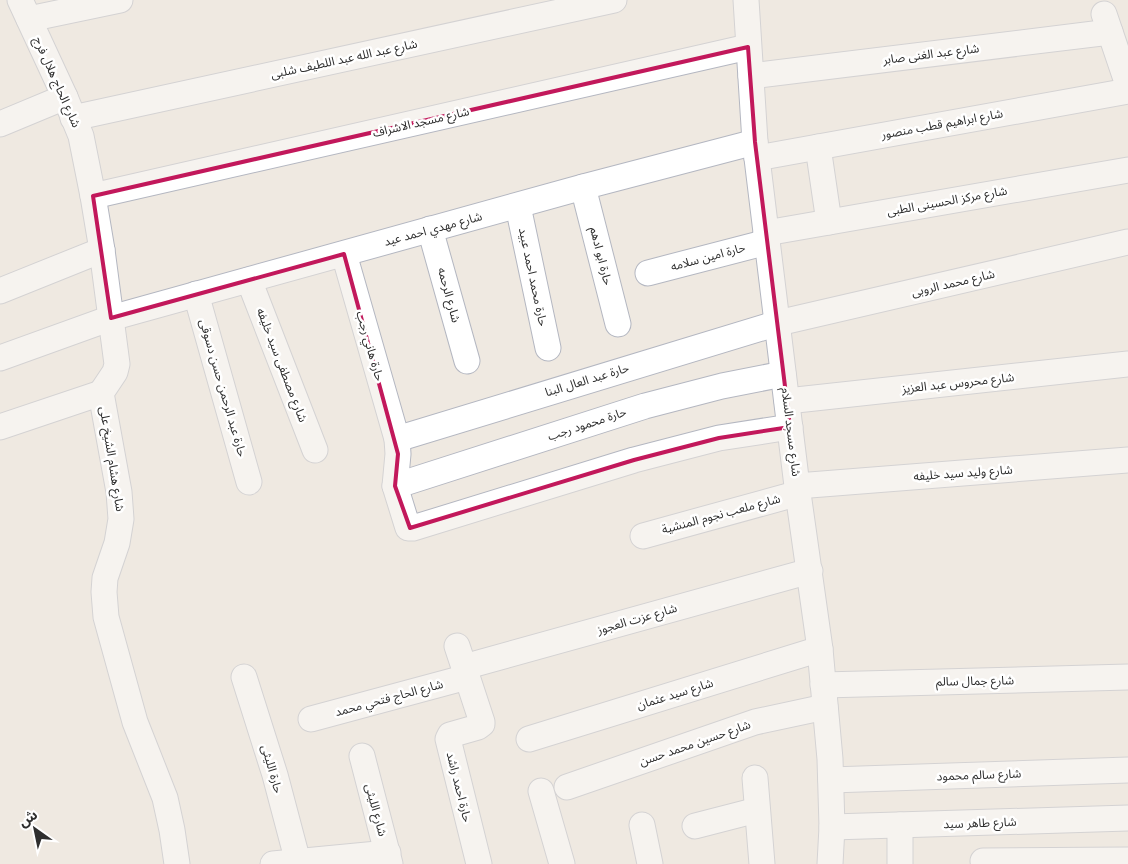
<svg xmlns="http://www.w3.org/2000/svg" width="1128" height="864" viewBox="0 0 1128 864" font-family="'Fira Sans','Noto Sans Arabic',sans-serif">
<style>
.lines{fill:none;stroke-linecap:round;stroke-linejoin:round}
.minor-casing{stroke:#b4b7c1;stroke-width:27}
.minor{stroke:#fff;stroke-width:25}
.marked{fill:none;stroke:#c2185b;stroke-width:4;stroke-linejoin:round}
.labels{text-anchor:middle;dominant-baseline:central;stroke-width:5;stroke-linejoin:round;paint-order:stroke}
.street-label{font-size:12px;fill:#2e2e2e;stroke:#fff}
</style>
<rect width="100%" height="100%" fill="#efe9e1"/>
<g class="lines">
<g class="minor-casing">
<g id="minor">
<path d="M20 0 65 97 81 136 93 196 102 250 117 364 115 372 101 393 119 492 121 519 117 543 105 578 104 592 106 617 135 722 165 798 172 830 177 864"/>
<path d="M746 0 755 142 797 486 820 649 830 759 832 827 830 864"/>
<path d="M1104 14 1128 85"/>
<path d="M29 19 120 0"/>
<path d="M751 76 1110 32"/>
<path d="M73 118 614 0"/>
<path d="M0 124 65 97"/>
<path d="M818 147 829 222"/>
<path d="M757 158 1128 91"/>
<path d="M583 187 618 324"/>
<path d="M93 196 748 47"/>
<path d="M518 206 548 348"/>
<path d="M430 229 467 361"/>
<path d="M766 233 1128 170"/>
<path d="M344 254 397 439 398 454 395 486 408 528H413L634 460 719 438 790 427"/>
<path d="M648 273 767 242"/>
<path d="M249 280 315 450"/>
<path d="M0 291 102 250"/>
<path d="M196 294 249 482"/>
<path d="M0 358 111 318 583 187 755 142"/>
<path d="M787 401 1128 364"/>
<path d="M0 427 101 393"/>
<path d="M397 439 778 323 1128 242"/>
<path d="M395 486 645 406 722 386 783 374"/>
<path d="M797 486 1128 460"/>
<path d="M643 536 799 493"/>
<path d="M457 646 482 722V724L478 727 450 735 448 739 479 864"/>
<path d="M464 667 810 571"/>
<path d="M244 677 275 775 298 862"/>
<path d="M823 685 1128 677"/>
<path d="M311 719 467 677"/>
<path d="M529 739 820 649"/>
<path d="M362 756 390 864"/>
<path d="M755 778 762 864"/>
<path d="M831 780 1128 770"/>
<path d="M567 787 755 722 825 707"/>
<path d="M541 791 562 864"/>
<path d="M642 825 650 864"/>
<path d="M900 825V864"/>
<path d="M695 826 757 810"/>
<path d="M832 827 1128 818"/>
<path d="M983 861 1128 860"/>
<path d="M273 864 388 853"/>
</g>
</g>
<use href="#minor" class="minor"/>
</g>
<path d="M0 0H1128V864H0ZM748 47 755 142 790 427 719 438 634 460 410 528 395 486 398 454 344 254 111 318 93 196Z" fill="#efe9e1" fill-opacity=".55" fill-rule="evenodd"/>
<path class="marked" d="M748 47 755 142 790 427 719 438 634 460 410 528 395 486 398 454 344 254 111 318 93 196Z"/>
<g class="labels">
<g class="street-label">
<text transform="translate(931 54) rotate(-7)">شارع عبد الغنى صابر</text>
<text transform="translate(344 59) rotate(-12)">شارع عبد الله عبد اللطيف شلبى</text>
<text transform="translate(57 82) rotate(66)">شارع الحاج هلال فرج</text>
<text transform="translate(421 122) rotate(-13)">شارع مسجد الاشراف</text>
<text transform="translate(942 124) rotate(-10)">شارع ابراهيم قطب منصور</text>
<text transform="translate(947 201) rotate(-10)">شارع مركز الحسينى الطبى</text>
<text transform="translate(433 229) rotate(-15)">شارع مهدي احمد عيد</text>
<text transform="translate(601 256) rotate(76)">حارة ابو ادهم</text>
<text transform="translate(708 257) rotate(-15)">حارة امين سلامه</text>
<text transform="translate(533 277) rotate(78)">حارة محمد احمد عبيد</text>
<text transform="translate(953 283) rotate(-13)">شارع محمد الروبى</text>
<text transform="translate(449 295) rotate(75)">شارع الرحمه</text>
<text transform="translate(370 346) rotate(74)">حارة هاني رجب</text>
<text transform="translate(282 365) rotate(69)">شارع مصطفى سيد خليفه</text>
<text transform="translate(587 380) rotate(-17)">حارة عبد العال البنا</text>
<text transform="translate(958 383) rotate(-6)">شارع محروس عبد العزيز</text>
<text transform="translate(223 388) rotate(74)">حارة عبد الرحمن حسن دسوقى</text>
<text transform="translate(587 424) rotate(-18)">حارة محمود رجب</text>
<text transform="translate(791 432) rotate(83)">شارع مسجد السلام</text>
<text transform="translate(112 459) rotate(81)">شارع هشام الشيخ على</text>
<text transform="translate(963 473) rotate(-4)">شارع وليد سيد خليفه</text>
<text transform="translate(721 514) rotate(-15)">شارع ملعب نجوم المنشية</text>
<text transform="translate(637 619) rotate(-16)">شارع عزت العجوز</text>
<text transform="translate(975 681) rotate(-1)">شارع جمال سالم</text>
<text transform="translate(675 694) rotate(-17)">شارع سيد عثمان</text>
<text transform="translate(389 698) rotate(-15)">شارع الحاج فتحي محمد</text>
<text transform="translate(695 743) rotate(-19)">شارع حسين محمد حسن</text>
<text transform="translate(272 769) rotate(74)">حارة الليثى</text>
<text transform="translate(979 775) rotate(-2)">شارع سالم محمود</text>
<text transform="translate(459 787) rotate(76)">حارة احمد راشد</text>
<text transform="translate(376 810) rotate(75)">شارع الليثى</text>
<text transform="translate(980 823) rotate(-2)">شارع طاهر سيد</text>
</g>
</g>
<g transform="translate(35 829) rotate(327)" stroke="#ffffff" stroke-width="4" paint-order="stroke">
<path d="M0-4L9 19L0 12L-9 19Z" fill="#2e2e2e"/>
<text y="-8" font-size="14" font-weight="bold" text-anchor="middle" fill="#2e2e2e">ش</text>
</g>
</svg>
